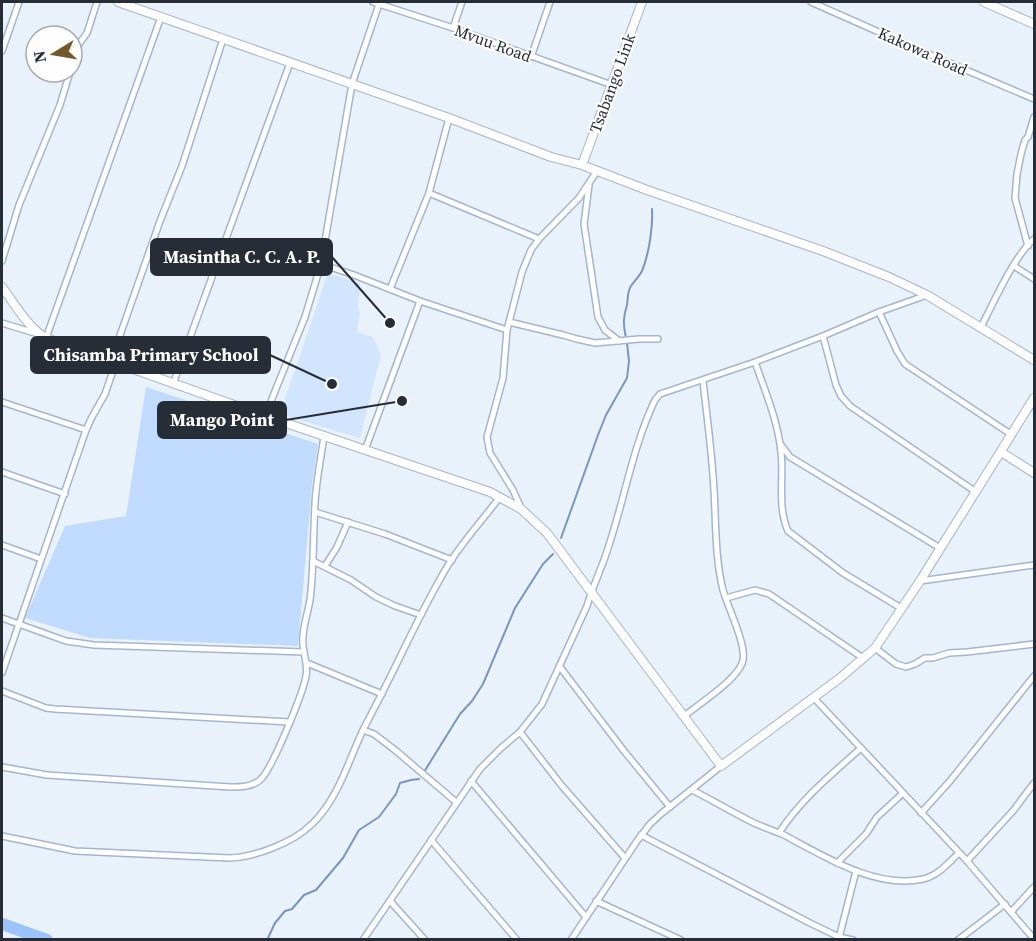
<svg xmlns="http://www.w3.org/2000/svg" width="1036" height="941" viewBox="0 0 1036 941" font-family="'Source Serif 4',serif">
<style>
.built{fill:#d2e5ff}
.green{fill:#c1dbfe}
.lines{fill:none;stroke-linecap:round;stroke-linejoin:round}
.stream{stroke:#7896c1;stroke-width:2}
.river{stroke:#9bc3fc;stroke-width:12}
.street-casing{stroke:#a4b6cf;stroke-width:8}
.secondary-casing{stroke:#a4b6cf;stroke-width:10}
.street{stroke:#fff;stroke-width:5}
.secondary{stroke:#fff;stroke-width:8}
.labels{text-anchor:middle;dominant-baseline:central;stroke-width:4.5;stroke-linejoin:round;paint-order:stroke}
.street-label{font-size:16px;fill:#262d37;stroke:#fdfdfd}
.leader{fill:none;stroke:#262d37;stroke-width:2}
.callout-dot{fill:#262d37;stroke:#fdfdfd;stroke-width:2}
.callout{fill:#262d37;stroke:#262d37;stroke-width:2}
.callout-label{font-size:18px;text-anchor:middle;font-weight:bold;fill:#fff}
</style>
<rect width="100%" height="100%" fill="#e9f1fb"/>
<path class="built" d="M328 273 360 284 358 309 360 311 357 332 373 337 381 355 360 438 280 414Z"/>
<path class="green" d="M146 387 318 444 312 484 298 646 90 638 25 618 65 526 126 516Z"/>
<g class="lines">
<g class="stream">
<path d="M626 338C623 325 623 317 627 305 628 299 627 292 631 286 634 281 639 277 642 271 649 254 653 227 652 209"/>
<path d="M561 538 598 435 606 415 627 378 629 361 627 343"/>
<path d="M424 772 460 714 472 701 483 684 515 608 543 564 553 554"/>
<path d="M267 940 275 923 285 911 292 909 304 895 316 890 343 858 359 830 379 817 396 794 400 783 411 780 419 779"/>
</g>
<path class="river" d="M2 924 47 940"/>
<g class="street-casing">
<g id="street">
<path d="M373 2 453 28 612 85"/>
<path d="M811 2 933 56 1034 99"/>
<path d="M453 28 462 2"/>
<path d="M2 51 19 2"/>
<path d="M531 57 550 2"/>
<path d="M72 67 79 44 87 33 97 2"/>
<path d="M589 185 584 224 598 317 605 330 619 341"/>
<path d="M429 193 539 239"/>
<path d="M1028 246 1015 198 1017 174 1021 154 1025 140 1028 137 1034 117"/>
<path d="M2 261 19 205 60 105 70 72"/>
<path d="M321 264 354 275 420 301 507 330"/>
<path d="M1014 266 1034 279"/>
<path d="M390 289 429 193 449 118"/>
<path d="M879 312 897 351 905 364 1012 435"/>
<path d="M509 322 563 335 577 339 595 343 639 339H658"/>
<path d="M2 323 38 334"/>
<path d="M981 327C994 302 1014 256 1034 239"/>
<path d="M823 336 836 385 841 396 850 406 976 492"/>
<path d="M46 338 161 17"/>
<path d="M111 361 160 221 182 166 223 39"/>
<path d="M755 362C765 391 778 421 781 452 784 478 777 507 788 531L843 573 901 608"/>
<path d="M173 384 290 63"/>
<path d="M2 402 86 430"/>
<path d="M265 416 305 317 321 264 352 84 379 4"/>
<path d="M781 445 790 457 940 548"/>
<path d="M365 450 420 301"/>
<path d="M2 472 65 494"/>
<path d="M521 508 513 490 490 453 487 437 503 378 507 330 522 272 531 250 539 239 579 198 597 171"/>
<path d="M315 512 385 534 452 560"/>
<path d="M2 545 41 559"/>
<path d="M313 561 351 580 376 597 395 606 421 615"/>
<path d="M325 566 337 547 348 522"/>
<path d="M920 581 1034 565"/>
<path d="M726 598 755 590 769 594 863 658"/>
<path d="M2 618 66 641 94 645 303 652"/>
<path d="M875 648 896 664 906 667 915 664 925 658H933L949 653 967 652 1034 644"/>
<path d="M307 663 382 694"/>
<path d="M560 667 624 751 670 807"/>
<path d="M2 673 86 430 92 417 105 394 116 362"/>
<path d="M2 691 46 708 55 709 289 722"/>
<path d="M814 698 967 861 1034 939"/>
<path d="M684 716C699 704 740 678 743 660 746 643 728 608 723 590 715 558 716 523 714 490 712 453 707 417 703 381"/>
<path d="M363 730 374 734 395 750 456 802"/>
<path d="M520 732 562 786 625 858"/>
<path d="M2 767 47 775 230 787C240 787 252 787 260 780 272 770 303 693 306 676 309 663 301 651 303 636 304 623 308 612 310 600 314 568 313 536 315 504 316 481 321 458 324 436"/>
<path d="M471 781 586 917"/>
<path d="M692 790C712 800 732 812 752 822 762 827 772 830 782 834 822 855 876 890 923 879 938 876 948 863 959 853"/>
<path d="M921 813 950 781 1034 676"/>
<path d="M779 833C801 799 832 774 861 748"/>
<path d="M641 835 810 923 839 937 853 940"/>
<path d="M2 836 75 851 229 858C255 857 293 843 312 824 339 798 348 761 364 728 376 705 388 682 399 659 415 626 431 593 450 562 465 539 484 518 500 497"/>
<path d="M431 840 517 940"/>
<path d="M967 861 1013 811 1034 783"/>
<path d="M837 863 866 834 877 817 903 793"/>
<path d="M390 901 425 940"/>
<path d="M596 901 681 940"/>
<path d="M1011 912 1034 887"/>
<path d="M839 938 856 871"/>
<path d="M363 940 480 769 501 748 520 732 542 704 587 606C593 585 603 566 609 545 625 497 633 446 655 400L660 394 755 362 823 336 879 312 927 295"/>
<path d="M571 940 637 841 650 824 662 813 721 766"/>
<path d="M958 940 1005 904"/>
</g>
</g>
<g class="secondary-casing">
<g id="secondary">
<path d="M118 2 449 118 551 157 582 165 647 190 823 251 889 277 927 295 1034 360"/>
<path d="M984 2 1034 24"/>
<path d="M582 165 642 2"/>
<path d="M2 287C15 304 27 327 46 338L265 416 490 492 521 509 547 533 721 766 840 678 875 648 920 581 1034 398"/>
<path d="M1001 452 1034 473"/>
</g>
</g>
<use href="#street" class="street"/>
<use href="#secondary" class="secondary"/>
</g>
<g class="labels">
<g class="street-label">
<text transform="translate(493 43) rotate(20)">Mvuu Road</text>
<text transform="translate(923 51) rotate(24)">Kakowa Road</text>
<text transform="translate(612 83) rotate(-70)">Tsabango Link</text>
</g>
</g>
<path class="leader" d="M390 323L332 257M332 384L270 355M402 401L286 420"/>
<g class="callout-dot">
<circle cx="390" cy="323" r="6"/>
<circle cx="332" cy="384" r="6"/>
<circle cx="402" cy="401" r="6"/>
</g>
<g class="callout">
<rect x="151" y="239" width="181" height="36" rx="6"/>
<rect x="31" y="337" width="239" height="36" rx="6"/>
<rect x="158" y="402" width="128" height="36" rx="6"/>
</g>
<g class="callout-label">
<text x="242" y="263">Masintha C. C. A. P.</text>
<text x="151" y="361">Chisamba Primary School</text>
<text x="222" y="426">Mango Point</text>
</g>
<rect width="1036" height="941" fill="none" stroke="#262d37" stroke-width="6"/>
<g transform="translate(54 54) rotate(259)"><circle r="28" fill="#fdfdfd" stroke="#a7aaae" stroke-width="1.5"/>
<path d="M0-4.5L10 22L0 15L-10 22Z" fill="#74572a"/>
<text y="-9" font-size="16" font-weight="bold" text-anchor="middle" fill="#262d37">N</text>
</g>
</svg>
